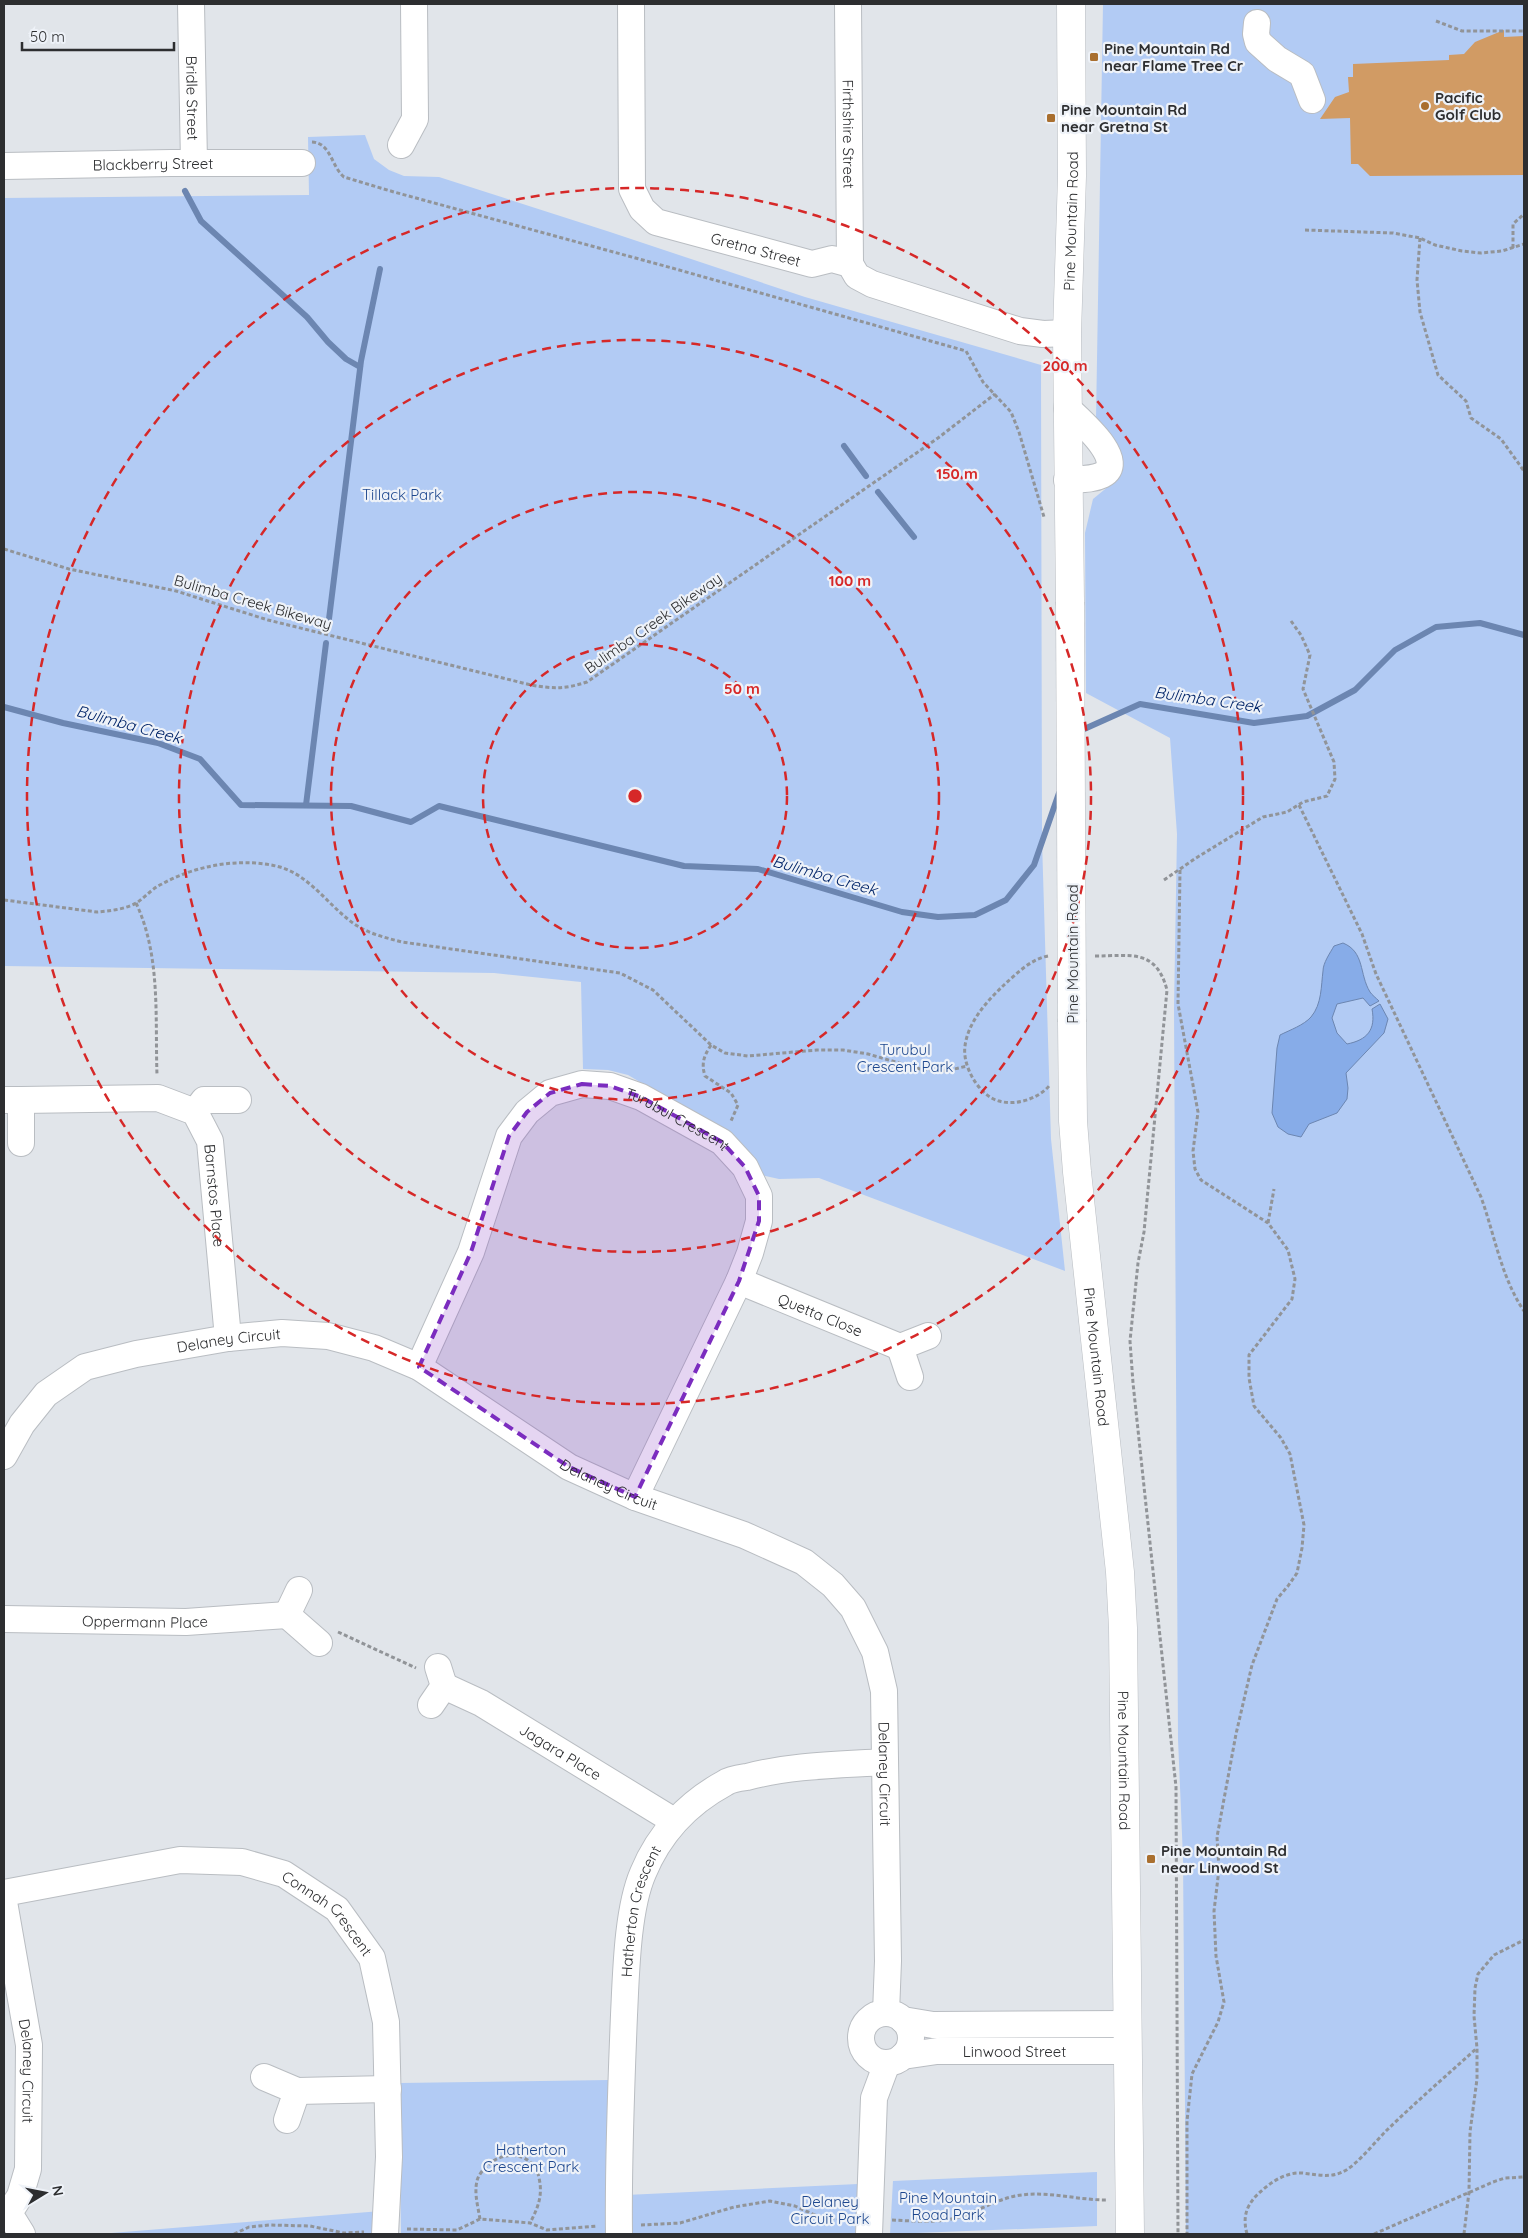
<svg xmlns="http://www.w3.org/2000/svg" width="1528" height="2238" viewBox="0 0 1528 2238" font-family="Quicksand,sans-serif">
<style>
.green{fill:#b2cbf4}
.water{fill:#87ace8;stroke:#6c86b1}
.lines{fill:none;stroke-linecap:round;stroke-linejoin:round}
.stream{stroke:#6c86b1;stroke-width:6}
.building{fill:#d19b64}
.minor-casing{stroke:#b9bdc2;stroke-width:28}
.major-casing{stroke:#b9bdc2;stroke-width:29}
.path{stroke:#919498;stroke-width:3;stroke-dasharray:4 2.5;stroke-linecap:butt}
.minor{stroke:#fff;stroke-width:26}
.major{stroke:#fff;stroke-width:28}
.major-bridge-casing{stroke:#b9bdc2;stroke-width:29;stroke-linecap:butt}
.major-bridge{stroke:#fff;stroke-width:28}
.marked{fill:#7b2cbf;fill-opacity:0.2;stroke:#7b2cbf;stroke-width:4;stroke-dasharray:10 6;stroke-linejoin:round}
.ring{fill:none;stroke:#d62828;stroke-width:2.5;stroke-dasharray:9 6}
.poi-dot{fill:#a96f2f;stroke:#eef2f8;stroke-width:2}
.labels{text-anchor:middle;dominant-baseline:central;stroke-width:4.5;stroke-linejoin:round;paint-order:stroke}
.poi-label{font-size:15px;font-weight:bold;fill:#2d2e30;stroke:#eef2f8;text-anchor:start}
.street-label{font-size:15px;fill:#2d2e30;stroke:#eef2f8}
.park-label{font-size:15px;fill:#1d478e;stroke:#eef2f8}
.water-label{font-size:16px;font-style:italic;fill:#002468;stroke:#eef2f8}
.centre{fill:#d62828;stroke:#eef2f8;stroke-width:2.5}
.ring-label{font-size:15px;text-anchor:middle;font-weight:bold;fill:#d62828;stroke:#eef2f8;stroke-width:4.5;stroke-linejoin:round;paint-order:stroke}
</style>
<rect width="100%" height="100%" fill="#e1e5ea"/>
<g class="green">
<path d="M1103 4H1524V2234H1186L1183 1858 1178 1739 1174 1008 1177 834 1170 738 1086 693 1085 533 1093 499 1115 481 1122 466 1096 419Z"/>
<path d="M365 135 374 159 389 170 404 176 439 177 610 232 805 297 1041 365 1042 841 1051 1139 1065 1271 819 1178 779 1179 761 1175 732 1136 628 1075 608 1070 583 1069 581 982 494 973 4 966V198L309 195 308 137Z"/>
<path d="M609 2080 607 2234H401L399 2083Z"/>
<path d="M1097 2172V2226L890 2234 893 2181Z"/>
<path d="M858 2184 855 2234H628L626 2195Z"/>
<path d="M381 2211V2234H99Z"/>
</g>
<path class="water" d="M1343 943C1365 952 1359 974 1370 992 1372 995 1376 998 1379 1001L1370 1006 1363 998 1337 1004 1332 1018 1337 1033 1347 1044C1367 1040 1376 1030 1372 1009L1380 1004 1388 1019 1384 1033 1346 1073 1348 1088 1347 1099 1337 1113 1309 1124 1301 1137 1288 1134 1278 1127 1272 1113 1277 1048 1280 1035C1290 1030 1304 1025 1311 1017 1322 1004 1321 986 1323 971 1323 963 1330 953 1334 946Z"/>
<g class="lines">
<g class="stream">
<path d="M185 191 201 221 307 317 328 342 346 359 360 367"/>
<path d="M844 446 866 476"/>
<path d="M878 492 914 537"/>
<path d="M328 627 361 361 380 269"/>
<path d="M4 707 63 723 158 743 200 759 241 805 351 806 411 822 439 806 684 866 758 869 902 912 938 917 975 915 1006 900 1034 865 1059 793"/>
<path d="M1081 734 1082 730 1140 704 1254 723 1307 716 1355 690 1395 650 1436 627 1480 623 1524 635"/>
<path d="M306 805 326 643"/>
</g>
</g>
<path class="building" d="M1504 30V37L1524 36V175L1370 176 1358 164H1351L1350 118 1320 119 1335 97 1349 92 1348 77H1353V64L1449 60V55L1464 54 1475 42Z"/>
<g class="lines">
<g class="minor-casing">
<g id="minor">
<path id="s1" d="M191 4 194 163"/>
<path id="s2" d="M631 4 632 189 642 209 656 222 812 264 832 259 850 264 857 276 872 284 1020 331 1043 334 1067 333"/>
<path id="s3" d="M848 4 850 264"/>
<path d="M1257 23 1256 34 1258 42 1277 59 1302 74 1312 100"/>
<path d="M401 145 415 119 414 4"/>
<path id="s4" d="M4 166 171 163H302"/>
<path d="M1067 408C1078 419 1129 461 1102 475 1092 480 1078 479 1067 480"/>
<path d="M4 1100H21V1143"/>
<path id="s5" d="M21 1100 158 1098 195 1112 210 1141 228 1338"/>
<path d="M195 1112 204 1100H238"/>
<path id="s6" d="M739 1281 900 1347"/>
<path id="s7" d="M419 1367 471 1252 509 1136 527 1112 550 1093 582 1084 610 1086 641 1097 722 1142 745 1167 759 1196V1221L750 1253 739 1281 635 1497"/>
<path d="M910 1377 900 1347 928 1336"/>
<path id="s8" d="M4 1456 22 1424 46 1394 85 1367 136 1354 228 1338 282 1333 328 1336 374 1348 419 1367 569 1467 635 1497 744 1535 804 1562 833 1585 853 1608 875 1652 884 1691 888 1961 886 2013"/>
<path d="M299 1590 287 1615 319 1643"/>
<path id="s9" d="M4 1619 186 1622 287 1615"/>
<path id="s10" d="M444 1686 481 1703 674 1821"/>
<path d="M431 1705 444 1686 438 1667"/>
<path id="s11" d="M4 1893 180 1860 242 1862 284 1874 337 1909 372 1958 386 2022 389 2157 385 2234"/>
<path id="s12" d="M4 1902 29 2045 28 2169 20 2196 9 2213 22 2234"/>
<circle cx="886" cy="2038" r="25"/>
<path d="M903 2020 933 2025 1127 2024"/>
<path id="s13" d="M903 2056 937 2051H1127"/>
<path d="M264 2077 297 2091 287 2120"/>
<path d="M297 2091 388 2089"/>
<path id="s14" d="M619 2234C618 2161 621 2088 624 2015 626 1975 627 1910 643 1873 659 1834 688 1803 725 1783 731 1779 740 1778 747 1777 792 1765 839 1765 885 1762"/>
<path d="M869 2234 874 2098 887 2063"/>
</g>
</g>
<g class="major-casing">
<g id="major">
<path id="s15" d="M1070 602 1067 333 1072 176 1071 4"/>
<path id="s16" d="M1072 1022 1073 1121 1077 1172 1120 1572 1123 1628 1130 2234"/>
</g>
</g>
<g class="path">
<path d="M1436 21 1462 31H1524"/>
<path d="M312 142C331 143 331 166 344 177L394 192 672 268 966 351 983 382 1011 412 1019 432 1044 517"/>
<path d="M1305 230 1393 233 1420 238 1435 245 1462 251 1481 253 1502 251 1524 244"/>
<path d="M1420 238 1417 280 1420 312 1438 375 1466 401 1471 418 1501 439 1524 471"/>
<path d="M1513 248V224L1524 214"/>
<path d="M4 549 69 569 176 591 268 620 531 685C554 689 565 689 587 682L938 438 995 394"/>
<path d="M1299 805 1362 934 1376 974 1481 1197C1495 1236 1501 1277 1524 1311"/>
<path d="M1180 870 1178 1004 1198 1112 1193 1151 1195 1169 1201 1180 1268 1223 1288 1250 1295 1279 1292 1299 1249 1355V1378L1254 1406 1281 1438 1290 1454 1304 1525 1302 1548 1297 1573 1288 1586 1277 1599 1252 1665 1236 1734 1217 1837 1219 1869 1214 1911 1216 1956 1224 2002 1218 2022 1192 2074 1187 2121V2234"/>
<path d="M1164 880 1196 858 1263 817 1287 812 1303 802 1327 796 1335 779 1334 762 1303 689 1310 655 1301 635 1291 621"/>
<path d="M4 900 97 912C110 911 127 909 138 902 146 896 153 888 162 884 196 865 242 857 280 867 308 875 327 903 349 920 365 933 383 937 402 942L620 973 653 990 711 1045 725 1053 748 1056 817 1050H843L868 1054 920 1069 946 1071 967 1066"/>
<path d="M136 903C161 956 155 1018 157 1075"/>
<path d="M1048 956C1031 959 1016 974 1004 985 987 1001 968 1022 965 1046 962 1066 979 1096 999 1101 1015 1106 1038 1099 1049 1086"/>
<path d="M1095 956C1130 956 1156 948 1167 990L1144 1232 1138 1263 1130 1341 1133 1383 1176 1787 1178 2234"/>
<path d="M711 1045C704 1056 701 1063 705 1076L731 1093 738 1105 731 1121"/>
<path d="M1268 1223 1274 1189"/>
<path d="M338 1632 416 1668"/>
<path d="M480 2219C478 2207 474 2193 477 2181 478 2176 482 2171 485 2168 501 2149 534 2151 539 2178 543 2195 538 2208 530 2223"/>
<path d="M892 2220C916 2221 942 2224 965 2215 981 2209 997 2200 1015 2196 1045 2190 1076 2200 1106 2200"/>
<path d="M641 2225 680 2223 734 2207 770 2201 795 2206 817 2216 846 2220"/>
<path d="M407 2229 457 2230 480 2219 530 2223 547 2230 597 2226"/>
<path d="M234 2234 249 2227 269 2225 310 2226 344 2233 364 2232"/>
<path d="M1247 2234C1243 2219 1245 2208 1256 2196 1268 2184 1284 2172 1302 2173 1321 2175 1336 2180 1353 2165 1365 2155 1376 2141 1387 2130 1416 2102 1447 2075 1477 2048"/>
<path d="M1374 2234 1493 2182 1505 2178 1524 2177"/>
<path d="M1464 2234 1469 2192 1470 2132 1477 2079V2048L1474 2016 1475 1988 1478 1974 1494 1955 1524 1940"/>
</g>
<use href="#minor" class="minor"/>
<use href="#major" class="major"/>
<g class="major-bridge-casing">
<path id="major-bridge" d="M1070 602 1072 1022"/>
</g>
<use href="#major-bridge" class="major-bridge"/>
</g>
<path class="marked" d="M582 1084 610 1086 641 1097 722 1142 745 1167 759 1196V1221L739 1281 635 1497 569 1467 419 1367 471 1252 509 1136 527 1112 550 1093Z"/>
<g class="ring">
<circle cx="635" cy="796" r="152"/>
<circle cx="635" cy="796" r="304"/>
<circle cx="635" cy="796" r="456"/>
<circle cx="635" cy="796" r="608"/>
</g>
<g class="poi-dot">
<rect x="1089" y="52" width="10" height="10" rx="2.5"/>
<circle cx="1425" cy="106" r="5"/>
<rect x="1046" y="113" width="10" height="10" rx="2.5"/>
<rect x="1146" y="1854" width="10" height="10" rx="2.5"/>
</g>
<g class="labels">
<g class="poi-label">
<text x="1104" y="48">Pine Mountain Rd<tspan x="1104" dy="17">near Flame Tree Cr</tspan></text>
<text x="1435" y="97">Pacific<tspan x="1435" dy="17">Golf Club</tspan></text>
<text x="1061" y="109">Pine Mountain Rd<tspan x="1061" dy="17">near Gretna St</tspan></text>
<text x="1161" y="1850">Pine Mountain Rd<tspan x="1161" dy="17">near Linwood St</tspan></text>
</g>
<g class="street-label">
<text stroke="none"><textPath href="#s1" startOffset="94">Bridle Street</textPath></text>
<text stroke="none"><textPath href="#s3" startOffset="130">Firthshire Street</textPath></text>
<text stroke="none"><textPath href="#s4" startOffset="149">Blackberry Street</textPath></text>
<text stroke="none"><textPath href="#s15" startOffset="381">Pine Mountain Road</textPath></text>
<text stroke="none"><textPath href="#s2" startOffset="330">Gretna Street</textPath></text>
<text transform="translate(253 602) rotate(16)">Bulimba Creek Bikeway</text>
<text transform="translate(653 623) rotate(-35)">Bulimba Creek Bikeway</text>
<text transform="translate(1072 954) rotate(-90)">Pine Mountain Road</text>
<text stroke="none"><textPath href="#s7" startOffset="445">Turubul Crescent</textPath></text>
<text stroke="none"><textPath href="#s5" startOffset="264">Barnstos Place</textPath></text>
<text stroke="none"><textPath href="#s6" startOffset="88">Quetta Close</textPath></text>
<text stroke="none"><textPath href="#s8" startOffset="269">Delaney Circuit</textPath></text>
<text stroke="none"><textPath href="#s16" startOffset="336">Pine Mountain Road</textPath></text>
<text stroke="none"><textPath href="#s8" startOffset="689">Delaney Circuit</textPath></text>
<text stroke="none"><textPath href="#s9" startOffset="141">Oppermann Place</textPath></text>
<text stroke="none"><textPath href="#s10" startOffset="134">Jagara Place</textPath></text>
<text stroke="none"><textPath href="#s16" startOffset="741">Pine Mountain Road</textPath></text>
<text stroke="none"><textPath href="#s8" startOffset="1139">Delaney Circuit</textPath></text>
<text stroke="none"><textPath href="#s14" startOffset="325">Hatherton Crescent</textPath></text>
<text stroke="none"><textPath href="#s11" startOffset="344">Connah Crescent</textPath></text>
<text stroke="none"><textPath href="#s13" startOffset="112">Linwood Street</textPath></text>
<text stroke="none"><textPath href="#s12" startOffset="171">Delaney Circuit</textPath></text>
</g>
<g class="park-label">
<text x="402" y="494">Tillack Park</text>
<text x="905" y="1049">Turubul<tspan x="905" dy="17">Crescent Park</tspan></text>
<text x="531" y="2149">Hatherton<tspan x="531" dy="17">Crescent Park</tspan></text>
<text x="948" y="2197">Pine Mountain<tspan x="948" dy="17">Road Park</tspan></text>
<text x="830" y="2201">Delaney<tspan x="830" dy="17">Circuit Park</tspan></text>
</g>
<g class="water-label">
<text transform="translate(1208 699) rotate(8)">Bulimba Creek</text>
<text transform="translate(129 724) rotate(15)">Bulimba Creek</text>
<text transform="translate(825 875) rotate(16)">Bulimba Creek</text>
</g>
</g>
<circle cx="635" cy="796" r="8" class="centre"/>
<g class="ring-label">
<text x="1065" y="371">200 m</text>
<text x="957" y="479">150 m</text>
<text x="850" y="586">100 m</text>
<text x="742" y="694">50 m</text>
</g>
<rect width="1528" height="2238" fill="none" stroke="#2d2e30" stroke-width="10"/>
<g transform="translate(45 2193) rotate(80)" stroke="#eef2f8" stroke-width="4" paint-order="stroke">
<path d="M0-4L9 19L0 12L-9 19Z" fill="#2d2e30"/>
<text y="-8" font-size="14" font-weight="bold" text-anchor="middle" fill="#2d2e30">N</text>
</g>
<path d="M22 42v8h152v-8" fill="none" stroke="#2d2e30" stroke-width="2.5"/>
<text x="30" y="42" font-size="15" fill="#2d2e30" stroke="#eef2f8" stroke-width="4" paint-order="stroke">50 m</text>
</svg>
